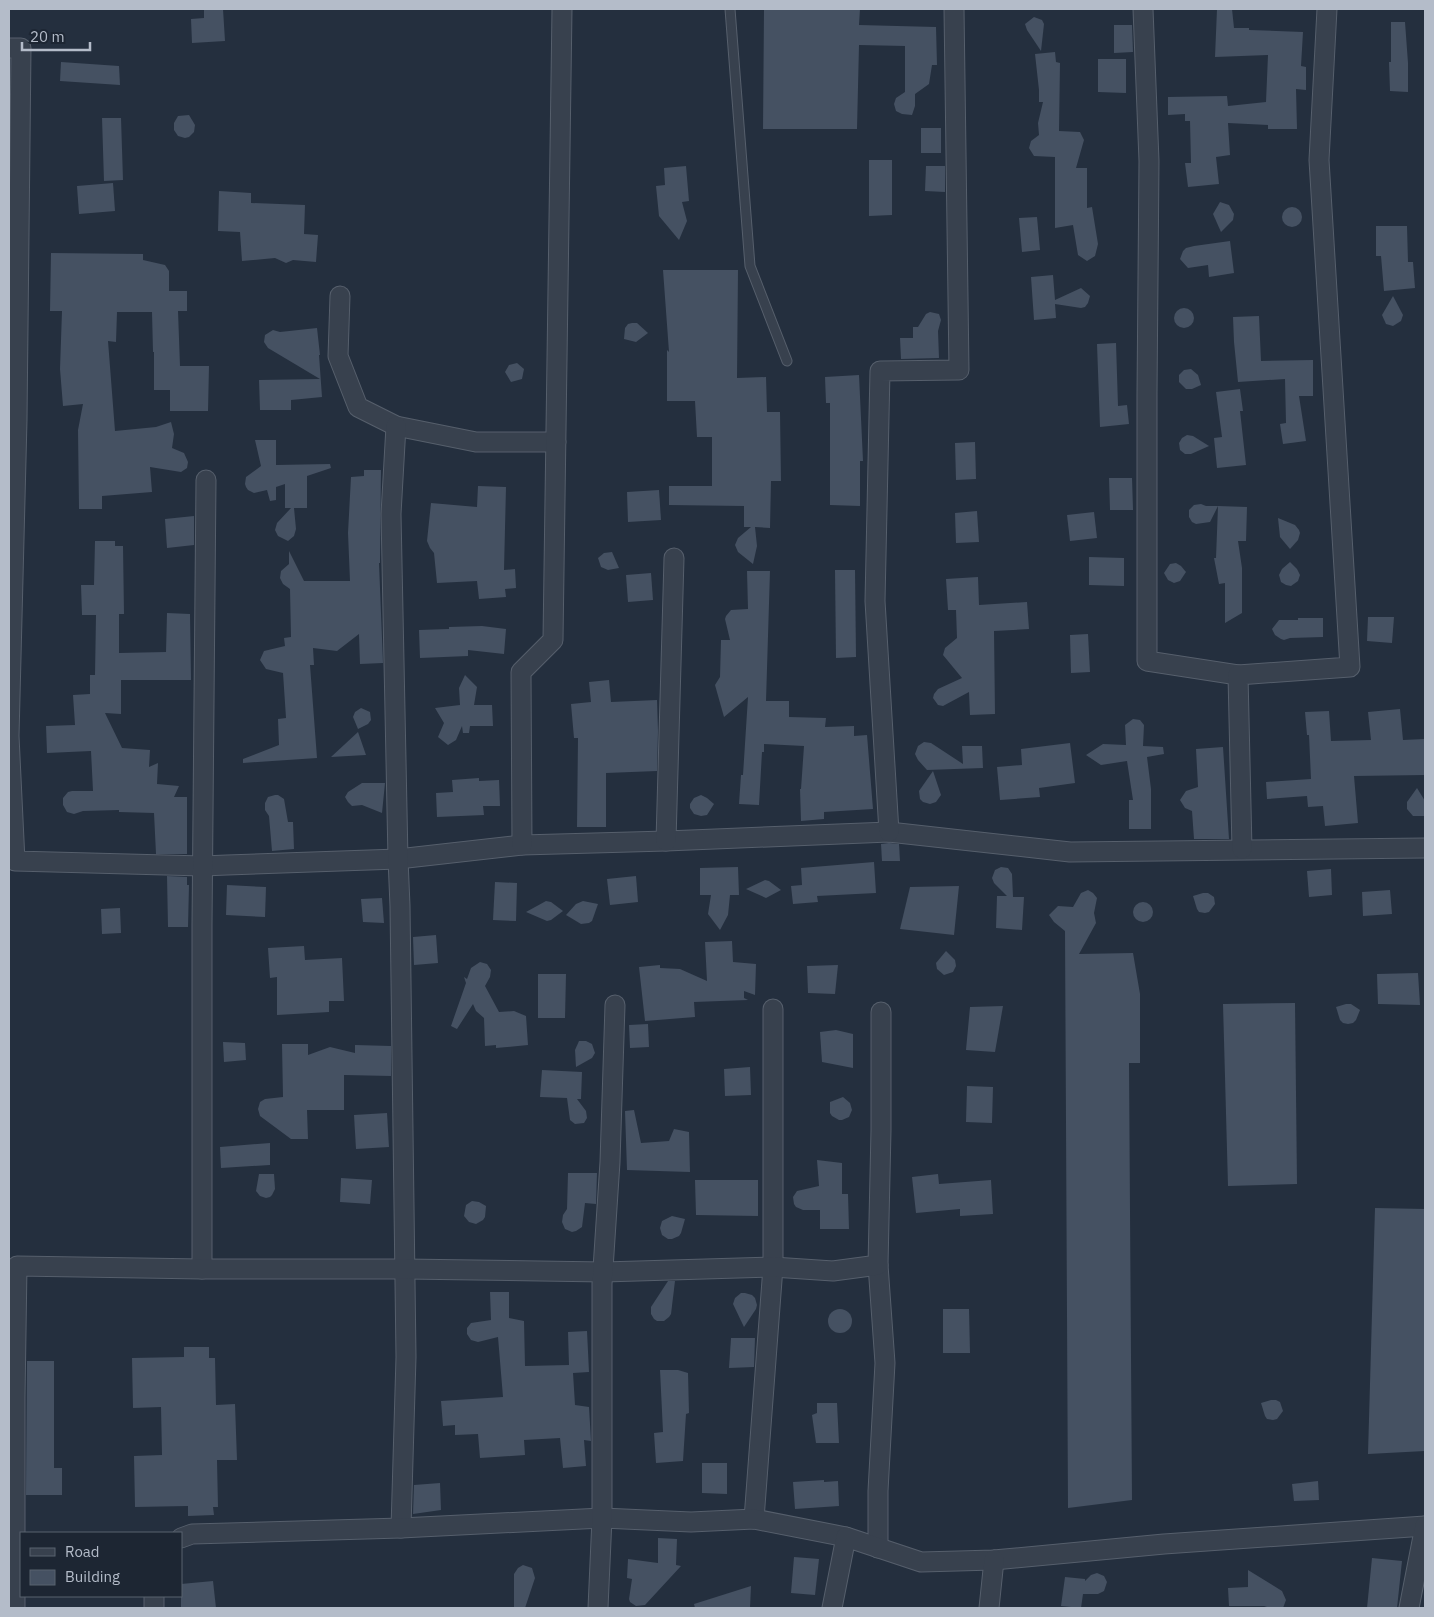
<svg xmlns="http://www.w3.org/2000/svg" width="1434" height="1617" viewBox="0 0 1434 1617" font-family="'IBM Plex Sans',sans-serif">
<style>
.building{fill:#455162}
.lines{fill:none;stroke-linecap:round;stroke-linejoin:round}
.service-casing{stroke:#565f6c;stroke-width:11}
.minor-casing{stroke:#565f6c;stroke-width:21}
.service{stroke:#38414e;stroke-width:9}
.minor{stroke:#38414e;stroke-width:19}
</style>
<rect width="100%" height="100%" fill="#242f3e"/>
<g class="building">
<path d="M204 9H223L225 41 192 43 191 19 204 18Z"/>
<path d="M764 9H860L859 25 936 27 937 65H932L929 84 915 94V106L912 115 902 114 896 111 894 104 896 98 905 92V46L859 45 857 129H763Z"/>
<path d="M1217 9H1232L1234 28H1249V30L1303 32 1301 66 1306 67V90L1296 89 1297 129H1268V125L1228 123 1230 155 1216 157 1219 184 1188 187 1185 163H1191L1190 121H1185V114L1168 115V97L1227 96 1228 106 1266 102 1268 55 1215 57Z"/>
<path d="M1034 17 1042 20 1044 24 1041 51 1027 30 1025 24Z"/>
<path d="M1391 22H1405L1408 63V92L1390 91 1389 62H1391Z"/>
<path d="M1114 25H1132L1133 52 1114 53Z"/>
<path d="M1055 52 1056 62 1060 63 1059 131 1080 132 1084 140 1076 168H1087V208L1092 207 1098 244 1095 256 1087 261 1078 255 1073 225 1055 228V157L1034 156 1029 148 1031 141 1039 135 1038 123 1043 102H1039V90L1035 54Z"/>
<path d="M1098 59H1126V93L1098 92Z"/>
<path d="M61 62 119 66 120 85 60 81Z"/>
<path d="M189 115 195 125 194 132 189 137 185 138 178 136 174 130V123L178 116Z"/>
<path d="M102 118H121L123 180 104 181Z"/>
<rect x="921" y="128" width="20" height="25"/>
<path d="M869 160H892V215L869 216Z"/>
<path d="M686 166 689 201 682 202 687 221 679 240 659 216 656 186 665 185 664 168Z"/>
<path d="M926 166H945V192L925 191Z"/>
<path d="M113 183 115 211 79 214 77 186Z"/>
<path d="M219 191 251 193V203L305 205 304 234 318 235 316 262 293 260 286 263 275 258 242 261 240 232 218 231Z"/>
<path d="M1220 202 1229 205 1234 214 1233 220 1221 232 1213 214Z"/>
<circle cx="1292" cy="217" r="10"/>
<path d="M1037 217 1040 250 1022 252 1019 218Z"/>
<path d="M1376 226H1407L1408 262H1413L1415 288 1384 291 1381 256H1376Z"/>
<path d="M1230 241 1234 273 1209 277 1208 265 1188 268 1180 259 1183 251 1186 248 1194 246Z"/>
<path d="M51 253 143 254V260L165 265 169 271V291H187V311H178L180 366H209L208 411H170V390H154V352H153L152 312H117L116 342 108 341 115 431 156 427 171 422 174 434 172 448 184 453 188 462 187 468 181 472 150 467 152 492 102 496V509H79L78 430 83 404 63 406 60 369 62 311H50Z"/>
<path d="M663 270H738L737 378 766 377 767 412H780L781 481H771L770 528 755 527 757 546 753 564 738 552 735 545 738 538 751 527H744V506L669 505V486H712V437H697L695 401H667V350L669 352Z"/>
<path d="M1053 275 1055 300 1081 288 1090 296 1088 303 1085 307 1081 308 1055 304 1056 318 1034 320 1031 277Z"/>
<path d="M1393 296 1403 315 1401 321 1393 326 1386 324 1382 315Z"/>
<circle cx="1184" cy="318" r="10"/>
<path d="M930 312 939 314 941 320 938 331 939 358 901 359 900 338H913V327H918L926 314Z"/>
<path d="M1259 316 1261 361 1313 360V396H1299L1306 441 1283 444 1280 424 1286 423 1285 379 1238 382 1234 342 1233 317Z"/>
<path d="M632 323H637L648 333 636 342 624 339 625 328 628 324Z"/>
<path d="M317 328 320 355H319L322 397 291 400V410H260L259 380 320 379 268 348 264 342 265 335 273 330 280 332Z"/>
<path d="M1116 343 1118 406 1127 405 1129 424 1100 427 1097 344Z"/>
<path d="M517 363 524 369 522 379 511 382 505 372 509 365Z"/>
<path d="M1191 369 1198 375 1201 385 1192 389H1186L1179 382V375L1184 370Z"/>
<path d="M859 375 863 461H860V506L830 505V403H826L825 377Z"/>
<path d="M1240 389 1243 411H1240L1246 465 1217 468 1214 438 1222 437 1216 392Z"/>
<path d="M1187 435 1193 436 1209 446 1191 454H1185L1180 450 1179 443 1182 438Z"/>
<path d="M255 440H276V465L330 464 331 468 307 476V508H294L296 529 294 536 288 541 278 536 275 530 277 523 291 508H285V484L276 487V500L270 501 267 490 254 493 248 490 246 487 245 484 246 477 261 466Z"/>
<path d="M975 442 976 479 956 480 955 443Z"/>
<path d="M364 470H381L380 563H379L383 663 360 664 359 634 337 651 313 648 314 665H310L317 758 243 763V759L279 745 278 719 286 718 283 673 266 669 260 660 264 651 285 646 284 638 291 637 290 589 283 584 280 578 281 571 289 564V551L304 581H350L348 533 351 477 364 476Z"/>
<path d="M1109 478H1132L1133 510H1110Z"/>
<path d="M478 486 506 487 504 570 515 569 516 588 505 589 506 597 479 599 477 581 437 583 434 553 430 548 427 541 431 503 477 507Z"/>
<path d="M659 490 661 520 628 522 627 492Z"/>
<path d="M1201 504 1206 506H1218L1210 522 1196 524 1192 522 1189 517V510L1194 505Z"/>
<path d="M1218 506 1247 507 1246 541H1238L1242 568V613L1225 623V583L1219 584 1214 558H1216Z"/>
<path d="M977 511 979 542 956 543 955 513Z"/>
<path d="M1094 512 1097 538 1070 541 1067 515Z"/>
<path d="M194 516V545L167 548 165 519Z"/>
<path d="M1278 518 1295 525 1299 530 1300 533 1298 540 1290 549 1280 537Z"/>
<path d="M95 541H115V546H123L124 614H119V653L166 652 167 613 190 614 191 680H121V714L105 713 122 748 150 750 149 767 158 763 157 784 179 786 174 797H187V854H156L154 813 119 812V810L83 811 74 814 67 812 63 805V798L68 792 72 791H93L91 751 47 753 46 726 75 725 73 695 90 694V675H95L96 615H82L81 585H94Z"/>
<path d="M612 552 619 568 608 570 601 567 598 558 604 553Z"/>
<path d="M1089 557 1124 558V586L1089 585Z"/>
<path d="M1290 562 1297 569 1300 575 1298 581 1291 586 1286 585 1281 582 1279 575 1282 569Z"/>
<path d="M1176 563 1181 566 1186 572 1180 581 1174 583 1168 580 1164 573 1170 564Z"/>
<path d="M835 570H855L856 657 836 658Z"/>
<path d="M747 571H770L766 701H789V717L826 718 825 727 854 726V736L867 735 873 809 824 812V819L801 821 800 789H801L804 746 764 744V752H762L759 805 739 804 741 775H743L748 697 724 717 715 685 720 677 721 640H730L725 619 726 616 731 610 748 609Z"/>
<path d="M651 573 653 600 628 602 626 575Z"/>
<path d="M978 577 979 605 1027 602 1029 629 994 631 995 714 970 715 969 692 943 706 938 705 933 698 934 694 938 689 962 678 943 655 945 648 957 638 956 610H948L946 579Z"/>
<path d="M1368 617H1394L1392 643 1367 641Z"/>
<path d="M1298 618H1323V637L1290 638 1284 640 1281 639 1275 635 1272 629 1279 620H1298Z"/>
<path d="M482 626 506 629 504 654 468 650V656L420 658 419 630 449 629V627Z"/>
<path d="M1088 634 1090 672 1071 673 1070 635Z"/>
<path d="M465 675 477 687 474 705H492L493 726H470L469 733H463L462 726 456 740 448 745 438 737 444 723 435 708 460 705 459 688Z"/>
<path d="M609 680 611 702 657 700 658 731 657 771 606 773V827H577L578 738H574L571 704 591 702 589 682Z"/>
<path d="M361 708 370 712 371 720 368 724 358 729 353 717 355 712Z"/>
<path d="M1400 709 1403 740 1425 739V775L1354 776 1358 823 1325 826 1323 806 1308 807 1307 796 1267 799 1266 782 1311 779 1309 735H1307L1305 712 1329 711 1331 741 1371 740 1368 712Z"/>
<path d="M1133 719 1140 720 1144 725 1143 746 1163 747 1164 754 1147 757 1151 789V829H1129V800H1133L1127 761 1101 765 1086 755 1103 744 1126 745 1125 725Z"/>
<path d="M358 732 366 755 331 757Z"/>
<path d="M924 742 931 743 963 764 962 746H982L983 768 927 770 918 760 915 754 918 746Z"/>
<path d="M1070 743 1075 783 1039 788 1040 797 1000 800 997 767 1022 765 1021 749Z"/>
<path d="M1223 747 1229 839H1194L1192 811 1185 808 1180 800 1186 791 1198 787 1196 749Z"/>
<path d="M933 771 941 795 936 802 930 804 923 802 920 799 919 791Z"/>
<path d="M479 778V781L499 780 500 806H483L484 815 437 817 436 793 453 792 452 780Z"/>
<path d="M362 783H385L382 813 362 805 352 806 348 802 345 797 348 792Z"/>
<path d="M1417 788 1425 801V816H1413L1407 809V802Z"/>
<path d="M275 795H278L284 799 288 822H293L294 849 272 851 269 816 265 810V803L268 797Z"/>
<path d="M701 795 707 798 714 804 707 815 701 816 694 814 690 808V804L694 798Z"/>
<path d="M889 843 899 844 900 861H882L881 844Z"/>
<path d="M874 862 876 893 817 896 818 902 793 904 791 886 802 885 801 868Z"/>
<path d="M738 867 739 895H730L728 915 720 930 708 914 711 895H700V868Z"/>
<path d="M1001 867 1008 868 1012 874 1013 897H1024L1022 930 996 928 997 896H1007L994 883 992 878 995 870Z"/>
<path d="M1331 869 1332 895 1309 897 1307 871Z"/>
<path d="M167 876 187 877V885H189L188 927H168Z"/>
<path d="M636 876 638 902 610 905 607 879Z"/>
<path d="M765 880 769 881 781 890 766 898 746 889Z"/>
<path d="M495 882 517 883 516 921 493 920Z"/>
<path d="M227 885 266 887 265 917 226 915Z"/>
<path d="M959 886 954 935 900 929 910 887Z"/>
<path d="M1088 890 1093 893 1097 898 1094 913 1096 923 1079 954 1133 953 1140 994V1063H1129L1132 1500 1068 1508 1065 931 1054 922 1049 915 1058 906 1073 907 1081 893Z"/>
<path d="M1390 890 1392 914 1363 916 1362 892Z"/>
<path d="M1203 893H1208L1214 897 1215 904 1209 912 1205 913 1199 912 1197 909 1193 896Z"/>
<path d="M382 898 384 923 363 922 361 899Z"/>
<path d="M546 901 551 902 563 911 551 920 547 921 526 912Z"/>
<path d="M583 901 598 904 592 921 589 923 581 924 566 915 576 904Z"/>
<circle cx="1143" cy="912" r="10"/>
<path d="M120 908 121 933 102 934 101 909Z"/>
<path d="M436 935 438 963 414 965 413 937Z"/>
<path d="M732 941 733 962 756 964 755 995 744 991V998L748 1000 694 1002 695 1017 645 1021 639 967 660 965V968L680 969 707 981 705 942Z"/>
<path d="M304 946 305 960 342 958 344 1001H329V1012L277 1015V977L270 978 268 948Z"/>
<path d="M946 951 955 960 956 966 953 972 944 975 937 969 936 963Z"/>
<path d="M480 962 487 964 491 970 490 977 485 986 499 1012 514 1011 526 1016 528 1045 496 1048V1045L485 1046 484 1018 476 1011 473 1004 457 1029 451 1026 466 983 464 977 467 979 471 968Z"/>
<path d="M838 965 835 994 808 993 807 966Z"/>
<path d="M1418 973 1420 1005 1378 1004 1377 974Z"/>
<path d="M538 974H566L565 1018H538Z"/>
<path d="M1295 1003 1297 1184 1228 1186 1223 1004Z"/>
<path d="M1346 1004H1351L1360 1010 1356 1020 1353 1023 1348 1024 1343 1023 1340 1020 1336 1007Z"/>
<path d="M1003 1006 995 1052 966 1050 970 1007Z"/>
<path d="M648 1024 649 1047 630 1048 629 1025Z"/>
<path d="M836 1030 853 1034V1068L822 1062 820 1032Z"/>
<path d="M579 1041H586L592 1044 595 1053 592 1058 576 1067 575 1050Z"/>
<path d="M223 1042 245 1043 246 1060 224 1062Z"/>
<path d="M282 1044H308V1055L330 1047 355 1053V1045L391 1046V1076L344 1075V1110H307L308 1139H291L260 1116 258 1109 260 1102 265 1099 283 1097Z"/>
<path d="M750 1067 751 1095 725 1096 724 1069Z"/>
<path d="M542 1070 582 1072 581 1099H577L586 1111 587 1118 584 1123 575 1124 570 1120 567 1098 540 1097Z"/>
<path d="M967 1086 993 1087 992 1123 966 1122Z"/>
<path d="M843 1097 850 1103 852 1110 849 1117 842 1120H839L832 1116 830 1113V1102Z"/>
<path d="M634 1110 641 1143 669 1141 674 1129 689 1132 690 1172 627 1170 625 1111Z"/>
<path d="M387 1113 389 1147 356 1149 354 1115Z"/>
<path d="M270 1143V1165L221 1168 220 1147Z"/>
<path d="M817 1160 842 1163V1194H848L849 1229H820V1210H803L796 1207 794 1204 793 1197 797 1191 819 1186Z"/>
<path d="M568 1173H597L596 1204 585 1203 582 1227 576 1231 572 1232 565 1229 562 1222 563 1215 567 1209Z"/>
<path d="M259 1174H274L275 1189 272 1195 270 1197 266 1198 260 1196 256 1191Z"/>
<path d="M938 1174 939 1184 991 1180 993 1214 960 1216V1209L916 1213 912 1177Z"/>
<path d="M341 1178 372 1180 370 1204 340 1202Z"/>
<path d="M695 1180H758V1216L696 1215Z"/>
<path d="M472 1201 479 1202 486 1206 485 1217 483 1220 476 1224 469 1222 464 1216 466 1205Z"/>
<path d="M1375 1208 1425 1209V1451L1368 1454Z"/>
<path d="M672 1216 685 1219 681 1233 679 1236 672 1239H668L662 1235 660 1228 662 1221Z"/>
<path d="M668 1281H675L671 1314 669 1317 664 1321H657L654 1319 651 1314V1307Z"/>
<path d="M490 1292H509V1318L524 1321 525 1366 569 1365 568 1332 587 1331 589 1372 573 1373 575 1405 589 1407 591 1441 584 1440 586 1466 563 1468 560 1438 524 1440 525 1455 480 1458 478 1434 455 1435V1425L443 1426 441 1401 503 1397 498 1337 478 1342 471 1340 467 1334V1328L471 1323 491 1320Z"/>
<path d="M741 1293H745L752 1295 755 1298 757 1305 756 1309 744 1327 733 1304 735 1298Z"/>
<path d="M943 1309H969L970 1353H943Z"/>
<circle cx="840" cy="1321" r="12"/>
<path d="M731 1338H755L754 1367 729 1368Z"/>
<path d="M184 1347H209V1358H215L216 1405 235 1404 237 1460H217L218 1507H213L214 1515 188 1516V1506L135 1507 134 1456 162 1455 161 1407 133 1408 132 1358 184 1357Z"/>
<path d="M27 1361H54V1468H62V1495H26Z"/>
<path d="M660 1370H678L688 1373 689 1413 686 1414 683 1461 656 1463 654 1433 663 1432Z"/>
<path d="M1271 1400H1276L1280 1402 1283 1411 1277 1419 1273 1420 1267 1419 1265 1416 1261 1403Z"/>
<path d="M817 1403H837L839 1443H816L812 1415 817 1413Z"/>
<path d="M702 1463H727V1494L702 1493Z"/>
<path d="M824 1480V1482L838 1481 839 1506 795 1509 793 1482Z"/>
<path d="M1318 1481 1319 1500 1294 1501 1292 1484Z"/>
<path d="M440 1483 441 1510 413 1514 414 1485Z"/>
<path d="M658 1538 677 1539 676 1565 681 1566 645 1605 636 1606 630 1602 629 1599 632 1579 627 1578 628 1559 658 1563Z"/>
<path d="M794 1557 819 1559 815 1595 791 1593Z"/>
<path d="M1372 1558 1402 1561 1397 1608H1367Z"/>
<path d="M523 1565 532 1568 535 1578 525 1608H514V1574L518 1568Z"/>
<path d="M1248 1570 1282 1591 1286 1600 1283 1608H1270L1264 1606H1229L1228 1588 1248 1587Z"/>
<path d="M1097 1573 1104 1576 1107 1582 1104 1591 1098 1594H1083L1081 1608 1061 1606 1065 1577 1085 1579V1581L1091 1575Z"/>
<path d="M213 1581 216 1608H181V1584Z"/>
<path d="M751 1586 750 1608H695L694 1604Z"/>
</g>
<g class="lines">
<g class="service-casing">
<path id="service" d="M730 9 750 266 787 361"/>
</g>
<g class="minor-casing">
<g id="minor">
<path d="M1143 9 1149 161 1147 395V661L1238 675"/>
<path d="M9 48H21L17 420 9 736 15 861 203 866 227 865 398 859 522 845 666 841 889 832 1070 852 1425 848"/>
<path d="M340 296 338 356 358 407 396 426 476 442H556"/>
<path d="M396 426 391 514 398 859 400 906 406 1357 401 1528"/>
<path d="M889 832 875 601 880 371 959 370 954 9"/>
<path d="M666 841 674 558"/>
<path d="M522 845 521 672 553 640 562 9"/>
<path d="M1242 849 1238 675 1350 667 1319 160 1327 9"/>
<path d="M202 1269V925L206 480"/>
<path d="M754 1519 773 1267V1009"/>
<path d="M181 1538 192 1534 401 1528 602 1518 691 1522 754 1519 846 1537"/>
<path d="M878 1548V1491L885 1363 878 1265"/>
<path d="M154 1596V1608"/>
<path d="M15 1608V1397L17 1266 202 1269H405L604 1272 773 1267 833 1271 878 1265 881 1130V1012"/>
<path d="M598 1608 602 1518V1284L610 1162 615 1005"/>
<path d="M832 1608 846 1537 921 1562 994 1560 1164 1544 1425 1526"/>
<path d="M989 1608 994 1560"/>
<path d="M1409 1608 1425 1526"/>
</g>
</g>
<use href="#service" class="service"/>
<use href="#minor" class="minor"/>
</g>
<rect width="1434" height="1617" fill="none" stroke="#b4bcc9" stroke-width="20"/>
<rect x="20" y="1532" width="162" height="65" fill="#1d2633" stroke="#59626f"/>
<rect x="30" y="1548" width="25" height="8" fill="#38414e" stroke="#59626f"/>
<text x="65" y="1557" font-size="15" fill="#b4bcc9">Road</text>
<rect x="30" y="1570" width="25" height="15" fill="#455162" stroke="#59626f"/>
<text x="65" y="1582" font-size="15" fill="#b4bcc9">Building</text>
<path d="M22 42v8h68v-8" fill="none" stroke="#b4bcc9" stroke-width="2.5"/>
<text x="30" y="42" font-size="15" fill="#b4bcc9" stroke="#1d2633" stroke-width="4" paint-order="stroke">20 m</text>
</svg>
